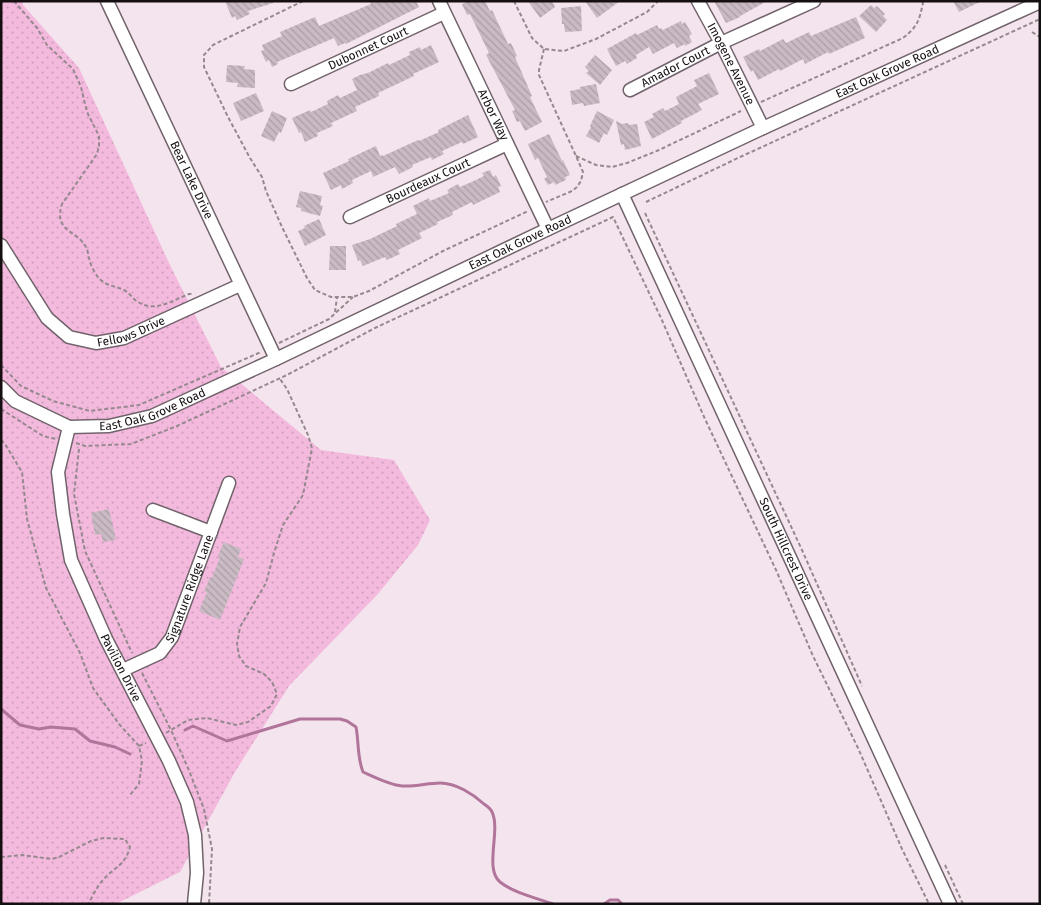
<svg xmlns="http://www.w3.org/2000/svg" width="1041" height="905" viewBox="0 0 1041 905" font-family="'Fira Sans',sans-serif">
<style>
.grass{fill:url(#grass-dots)}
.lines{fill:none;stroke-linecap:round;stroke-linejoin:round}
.stream{stroke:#b1759b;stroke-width:3}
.building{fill:url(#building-back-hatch)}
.minor-casing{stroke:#71636b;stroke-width:15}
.path{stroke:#95898f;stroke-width:2;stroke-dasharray:4 2.5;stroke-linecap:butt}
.minor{stroke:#fff;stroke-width:12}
.labels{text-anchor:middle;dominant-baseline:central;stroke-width:4;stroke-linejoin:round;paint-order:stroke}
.street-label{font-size:12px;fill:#150f12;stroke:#fff2fa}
</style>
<defs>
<pattern id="grass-dots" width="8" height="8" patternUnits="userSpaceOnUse" patternTransform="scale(1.25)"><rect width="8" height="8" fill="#f4bade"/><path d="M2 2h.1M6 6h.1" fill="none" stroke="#d09fbd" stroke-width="1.8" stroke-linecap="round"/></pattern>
<pattern id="building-back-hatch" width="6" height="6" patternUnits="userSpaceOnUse" patternTransform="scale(1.25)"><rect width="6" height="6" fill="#c9bac3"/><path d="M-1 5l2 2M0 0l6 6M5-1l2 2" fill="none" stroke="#ac9fa6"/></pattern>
</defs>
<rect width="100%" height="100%" fill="#f4e4ed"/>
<path class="grass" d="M1 1H22L23 5 79 68 169 263 221 367 321 450 394 460 430 520 418 545 377 595 289 686 235 772 180 872 116 904H1Z"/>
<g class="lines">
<g class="stream">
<path d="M1 709 20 725 39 729 51 727 75 729 90 741 115 747 130 754"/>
<path d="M185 730 193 726 227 741 300 719H340L347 721 356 727C359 742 357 757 363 772 374 777 390 785 402 786 415 787 428 783 440 783 456 783 473 794 484 804 487 806 491 809 492 812 501 830 484 869 500 882 514 893 536 898 553 904"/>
<path d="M604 904 610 900H618L622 904"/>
</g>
</g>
<g class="building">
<path d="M225 1H273V3L248 11 250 14 237 20 235 16 232 18Z"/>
<path d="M370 1H416L419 7 346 44 345 43 338 46 334 38 313 47 277 62 278 64 272 67 269 60 266 62 261 51 264 50 262 45 282 36 280 32 315 17 319 26 371 4Z"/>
<path d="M468 1H485L490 11 492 10 508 44 511 43 517 56 515 57 532 96 530 97 542 122 525 131 520 121 517 122 512 111 515 110 486 55 489 53 470 14 467 15 462 4Z"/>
<path d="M528 1H552L555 7 540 18Z"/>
<path d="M585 1H620L597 18Z"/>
<path d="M714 1H767L740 16V17L726 23Z"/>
<path d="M953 1H982L959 12Z"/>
<path d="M871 5 874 8 877 6 885 14 883 16 887 20 876 32 859 16Z"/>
<path d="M581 6 582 31 565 32 564 24H562L561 8Z"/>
<path d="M856 17 865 38 829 54 828 52 805 64 803 59 780 71 779 69 758 80 753 70 751 72 743 57 759 49 760 51 783 39 786 43 809 32 811 36Z"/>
<path d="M681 21 682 24 685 22 692 34 689 36 692 42 685 46V44L677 48 674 43 653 54 649 47 636 55 637 58 627 64 625 61 616 66 607 49 636 33 637 35 657 25 659 29 661 28 663 30Z"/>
<path d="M431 45 439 62 413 74 414 76 378 93 379 96 355 107 357 111 331 123 333 126 317 133 318 136 305 142 301 132 299 133 292 118 310 110 311 112 328 104 327 101 338 95 340 98 357 90 352 79 360 75 368 73 388 63 389 65 410 55 409 52 420 47 421 50Z"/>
<path d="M595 55 612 70 600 85 586 73 589 71 585 67Z"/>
<path d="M227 65 245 66 244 69 255 70V88L237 87 238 83 226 82Z"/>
<path d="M709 73 719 94 698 104 702 110 681 121 682 123 652 139 644 122 654 117 652 114 663 108 665 111 679 104 676 97 697 86 694 80Z"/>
<path d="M596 84 600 103 584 106 583 103 572 105 570 91 580 89V87Z"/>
<path d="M256 93 264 111 241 121 233 103Z"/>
<path d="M272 111 287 118 281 133 279 132 274 142 261 136Z"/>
<path d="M597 111 614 120 607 135 604 133 599 143 586 136 591 127 590 126Z"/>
<path d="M468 115 478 137 463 144 462 142 442 151 444 154 432 160 431 157 412 165 413 167 399 174 395 167 373 177 371 171 352 180 353 183 342 189 341 185 331 190 323 173 349 161 348 159 376 146 380 156 383 155V156L418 140 419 141 439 132 438 130Z"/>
<path d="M616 121 622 124 628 123 629 125 637 124 641 146 625 150 624 144 621 145Z"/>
<path d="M549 134 562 161 563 160 570 175 565 177 566 180 555 185 554 182 548 185 544 179 547 177 538 158 535 160 528 144Z"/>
<path d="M490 170 493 177 496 175 501 186 498 187 500 192 473 205 472 202 452 212 453 215 437 222 438 224 419 233 422 238 398 250 400 254 387 260 385 257 363 266 360 260 358 261 352 245 370 239 397 226 396 224 417 214 413 206 429 198 430 201 449 193 447 190 458 184 460 187 476 180 484 176 482 173Z"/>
<path d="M300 191 322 196 320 205 323 206 320 216 301 211V208L296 207Z"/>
<path d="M319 219 326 235 305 246 298 231 305 228 304 226Z"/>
<path d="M330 246H346V270H329Z"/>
<path d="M109 509 116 540 103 542 101 534 95 535 91 513Z"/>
<path d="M224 542 241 549 238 557 244 559 220 620 199 611 207 592H204L210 577 212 578 220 557 218 556Z"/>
</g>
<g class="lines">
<g class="minor-casing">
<g id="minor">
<path id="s1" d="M107 1 276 359"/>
<path id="s2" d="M439 1 548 229"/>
<path id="s3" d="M698 1 721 43 763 128"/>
<path id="s4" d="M291 84 444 13"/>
<path id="s5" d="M630 90 721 43 814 1"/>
<path id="s6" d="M622 194 950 904"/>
<path id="s7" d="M350 217 507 144"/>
<path id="s8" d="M1 245 47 318 69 337 96 343 124 338 240 285"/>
<path id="s9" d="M1 387 15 401 69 427 109 426 152 416 276 359 548 229 763 128 1040 2"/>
<path id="s10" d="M69 427 58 472 63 514 71 560 106 639 169 761 187 802 195 835 197 873 194 904"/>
<path d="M153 510 211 532"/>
<path id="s11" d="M123 670 160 653 172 637 229 483"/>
</g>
</g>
<g class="path">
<path d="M14 1 37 28 47 45 73 69 81 87 87 112 99 136V146L97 154 62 204C53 232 77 230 86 247 88 250 88 255 89 258 91 267 97 279 105 283 112 287 121 287 127 292 131 295 134 300 138 302 155 313 173 300 189 294H193"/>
<path d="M303 1 213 45 204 55V67L228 117 250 158 262 177 266 191 282 227 307 278 315 290 331 297H353L369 291 443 251 528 211"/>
<path d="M514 1 532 38 544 49 564 51 596 39 647 12 658 1"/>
<path d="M1032 32 1040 37"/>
<path d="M544 49 539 70V75L576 156 583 172 581 181 577 187 572 191 546 202"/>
<path d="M761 102 903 38C918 26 919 21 923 3L922 1"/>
<path d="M576 156 596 165 612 167 627 163 659 150 741 111"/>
<path d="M646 202 738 158 1040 19"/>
<path d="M645 213 802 550 862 686"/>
<path d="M335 312 337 297"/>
<path d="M279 343 329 319 353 297"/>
<path d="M1 365 21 386 53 401 90 411 139 405 261 352"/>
<path d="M1 409 43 436 56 439"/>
<path d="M1 440 5 444 22 472 27 519 46 588 80 653 93 688 119 724 139 746 142 761 139 784 130 795"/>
<path d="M76 443 85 446 131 444 177 426 287 375 375 328 613 217 661 318 705 419 776 570 813 656 858 748 902 849 929 904"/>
<path d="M79 449 74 494 85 551 132 653"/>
<path d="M142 673 171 730 188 768 204 809 212 849 209 904"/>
<path d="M166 733 188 720 207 718 236 725 248 722 271 706 277 694 272 682 264 674 246 666 239 656 237 644 240 627 266 583 274 553 283 525 303 495 312 448 308 435 287 389 280 379"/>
<path d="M139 746 146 743"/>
<path d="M1 857 22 855 52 859 59 857 91 841 104 838 125 839 130 847C125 866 114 867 103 880 97 886 93 896 88 904"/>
<path d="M945 865 963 904"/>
</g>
<use href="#minor" class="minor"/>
</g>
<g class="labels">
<g class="street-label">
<text stroke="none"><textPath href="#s4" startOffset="85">Dubonnet Court</textPath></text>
<text stroke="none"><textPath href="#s3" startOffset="71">Imogene Avenue</textPath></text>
<text stroke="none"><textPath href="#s5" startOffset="51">Amador Court</textPath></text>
<text stroke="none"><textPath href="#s9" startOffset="976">East Oak Grove Road</textPath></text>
<text stroke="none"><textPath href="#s2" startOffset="126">Arbor Way</textPath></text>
<text stroke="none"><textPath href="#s1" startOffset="198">Bear Lake Drive</textPath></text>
<text stroke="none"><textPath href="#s7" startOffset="86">Bourdeaux Court</textPath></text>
<text stroke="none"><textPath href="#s9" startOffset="571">East Oak Grove Road</textPath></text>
<text stroke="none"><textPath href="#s8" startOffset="180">Fellows Drive</textPath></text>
<text stroke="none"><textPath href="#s9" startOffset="166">East Oak Grove Road</textPath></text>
<text stroke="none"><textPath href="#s6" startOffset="391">South Hillcrest Drive</textPath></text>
<text stroke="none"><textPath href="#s11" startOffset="112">Signature Ridge Lane</textPath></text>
<text stroke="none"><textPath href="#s10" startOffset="254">Pavilion Drive</textPath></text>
</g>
</g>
<rect width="1041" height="905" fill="none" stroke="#150f12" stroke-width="5"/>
</svg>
